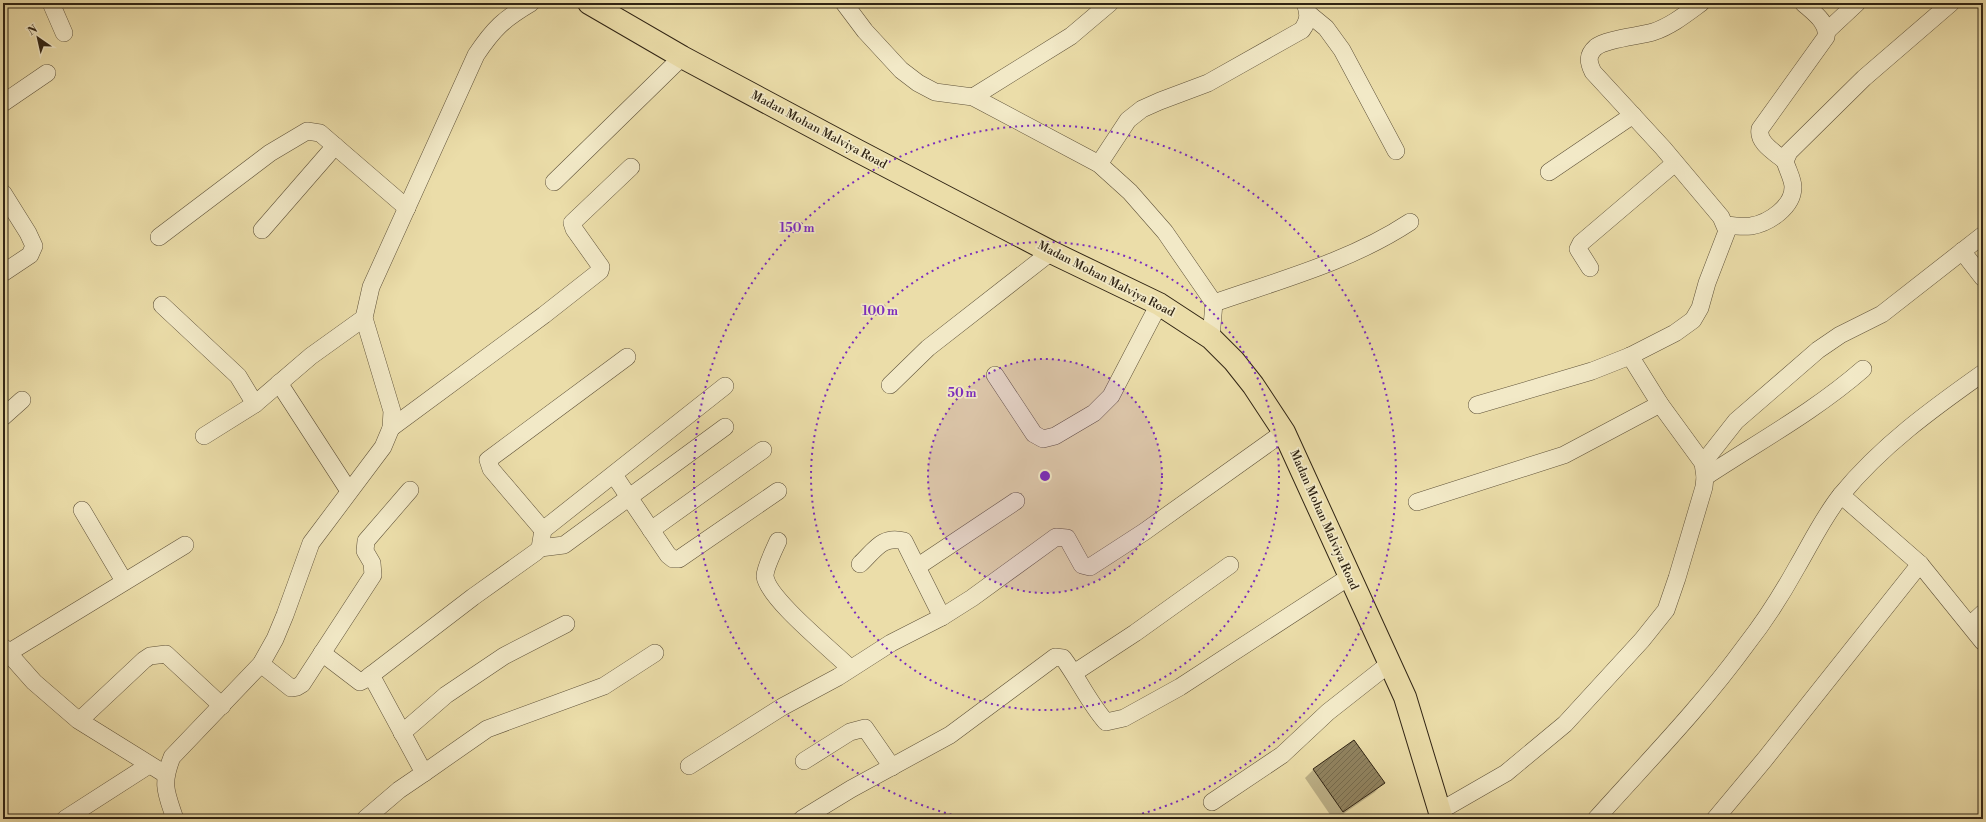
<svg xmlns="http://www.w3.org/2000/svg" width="1986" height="822" viewBox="0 0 1986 822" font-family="'Libre Bodoni',serif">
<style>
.shadow{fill:#0003}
.building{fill:url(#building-hatch);stroke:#302414}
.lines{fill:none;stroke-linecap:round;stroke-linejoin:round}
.minor-casing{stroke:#5f5239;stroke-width:18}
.highway-casing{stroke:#302414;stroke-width:24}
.minor{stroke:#f2e9c7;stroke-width:17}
.highway{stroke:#ebdda9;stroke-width:22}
.ring{fill:none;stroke:#7b2cbf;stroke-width:2;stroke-dasharray:2 4}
.labels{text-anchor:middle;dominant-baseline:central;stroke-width:3.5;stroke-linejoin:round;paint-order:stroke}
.street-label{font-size:12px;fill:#302414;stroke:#f2e9c7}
.centre{fill:#7b2cbf;stroke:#f2e9c7;stroke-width:2}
.ring-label{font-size:12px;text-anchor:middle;font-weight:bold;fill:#7b2cbf;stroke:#f2e9c7;stroke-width:3.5;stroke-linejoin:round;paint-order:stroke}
</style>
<defs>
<pattern id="building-hatch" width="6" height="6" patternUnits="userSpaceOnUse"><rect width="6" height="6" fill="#918461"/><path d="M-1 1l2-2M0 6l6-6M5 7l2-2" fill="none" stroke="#776c4f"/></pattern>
</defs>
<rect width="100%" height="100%" fill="#ebdda9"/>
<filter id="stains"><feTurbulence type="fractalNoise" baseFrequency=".005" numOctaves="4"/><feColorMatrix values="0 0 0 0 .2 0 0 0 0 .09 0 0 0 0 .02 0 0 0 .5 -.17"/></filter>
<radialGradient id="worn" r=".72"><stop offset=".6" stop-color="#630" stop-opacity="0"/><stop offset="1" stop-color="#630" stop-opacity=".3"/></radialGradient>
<path class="shadow" d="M1354 741 1383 783 1375 792 1336 819H1333L1305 778 1313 770Z"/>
<path class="building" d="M1354 740 1385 783 1343 812 1313 769Z"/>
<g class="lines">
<g class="minor-casing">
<g id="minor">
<path d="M51 3 64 33"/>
<path d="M844 3 865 31 901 70 918 83 935 92 973 97 1099 164 1130 192 1165 232 1214 303 1211 338"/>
<path d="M1309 14 1326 28 1342 50 1396 151"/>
<path d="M1827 31 1857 3"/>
<path d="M973 97 1071 36 1110 3"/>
<path d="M3 103 47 73"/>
<path d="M1785 161C1776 153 1757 143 1760 129L1826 37C1829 23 1813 12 1803 3"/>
<path d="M1099 164 1128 120 1142 109 1160 101 1208 83 1302 30C1309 20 1309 14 1305 3"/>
<path d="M1549 172 1633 115"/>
<path d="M554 182 682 57"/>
<path d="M3 193 28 233 34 246 30 255 3 273"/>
<path d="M1726 225C1734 226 1743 227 1751 226 1769 223 1793 207 1793 187 1793 179 1787 169 1785 161L1789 152 1864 78 1951 3"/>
<path d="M262 230 335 146"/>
<path d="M159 237 270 153 307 131 320 133 407 208"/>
<path d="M1962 251 1983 278"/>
<path d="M1590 268 1578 249 1581 243 1675 163"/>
<path d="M1214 303C1280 280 1351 261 1410 222"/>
<path d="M162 305 238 376 255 404"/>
<path d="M995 375 1034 434 1043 439 1055 436 1094 413 1111 396 1159 304"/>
<path d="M279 383 349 491"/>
<path d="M890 385 928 348 1051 252"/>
<path d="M1477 405 1592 371 1630 356 1675 333 1693 320 1700 308 1707 283 1727 231 1721 217 1663 148 1593 72C1588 62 1587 55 1596 47 1606 39 1639 36 1653 32 1671 26 1686 14 1701 3"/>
<path d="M3 417 22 400"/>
<path d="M391 428 544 315 600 271 601 267 574 229 572 223 631 167"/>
<path d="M204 436 255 404 311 356 364 318"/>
<path d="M1703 463 1736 421 1818 350 1840 335 1882 314 1983 235"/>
<path d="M614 475 668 555 673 559H679L778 491"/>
<path d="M1705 477C1758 442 1815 411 1863 369"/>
<path d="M1841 495 1920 564 1983 642"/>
<path d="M1417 502 1564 455 1660 404"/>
<path d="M82 510 124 581"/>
<path d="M543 530 491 469 488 460 627 357"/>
<path d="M651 530 763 450"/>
<path d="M778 541C774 550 765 568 765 576 767 598 832 650 850 668"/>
<path d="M540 548 564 545 725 427"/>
<path d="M860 564C875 550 882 535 904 541L942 617"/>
<path d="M917 567 1016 501"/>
<path d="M1970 625 1983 613"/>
<path d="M3 647 34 682 78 720 165 774"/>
<path d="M8 653 185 545"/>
<path d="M322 653 360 682 366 679 473 597 536 552 540 548 543 530 725 386"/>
<path d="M261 664 291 688 297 687 302 684 373 575 372 563 365 551 366 541 410 490"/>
<path d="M1074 673 1135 633 1230 565"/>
<path d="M371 675 424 773 487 729 604 686 655 653"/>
<path d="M80 720 144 660 150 656 166 654 222 706"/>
<path d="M402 733 446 695 504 656 566 624"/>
<path d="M804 761 850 732 865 728 892 767"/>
<path d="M689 766 782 707 838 677 891 643 942 617 972 598 1056 537 1067 538 1082 565 1090 567 1144 532 1284 432"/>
<path d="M1212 802 1282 755 1328 712 1389 664"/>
<path d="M1440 811 1506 773 1565 724 1642 640 1666 610 1677 578 1704 487 1705 477 1703 463 1660 404 1630 356"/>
<path d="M65 819 149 765"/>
<path d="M175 819C166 792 161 785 172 757L261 664 275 639 285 615 311 543 383 447 391 428 392 411 364 318 371 287 476 55C494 28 504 19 531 3"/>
<path d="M365 819 399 790 424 773"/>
<path d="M802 819 851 789 950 735 1055 657 1063 658C1078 678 1089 703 1106 722L1124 718 1180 687 1349 577"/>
<path d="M1596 819C1647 762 1701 707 1746 645 1765 621 1782 594 1797 567 1811 543 1824 516 1841 495 1881 446 1932 409 1983 373"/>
<path d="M1715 819 1765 759 1920 564"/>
</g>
</g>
<g class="highway-casing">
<path id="highway" d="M589 3 682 57 856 150 1051 252 1159 304 1211 338 1234 361 1253 385 1284 432 1405 697 1442 819"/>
</g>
<use href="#minor" class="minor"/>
<use href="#highway" class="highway"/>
</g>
<circle cx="1045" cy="476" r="117" fill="#7b2cbf" fill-opacity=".12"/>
<g class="ring">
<circle cx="1045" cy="476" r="117"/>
<circle cx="1045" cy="476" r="234"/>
<path d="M969 819A351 351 0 1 1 1121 819"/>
</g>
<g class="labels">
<g class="street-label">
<text transform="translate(819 130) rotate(28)">Madan Mohan Malviya Road</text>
<text transform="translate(1106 279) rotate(27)">Madan Mohan Malviya Road</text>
<text transform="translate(1324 520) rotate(66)">Madan Mohan Malviya Road</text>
</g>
</g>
<circle cx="1045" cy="476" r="6" class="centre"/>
<g class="ring-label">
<text x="797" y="232">150 m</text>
<text x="880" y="315">100 m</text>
<text x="962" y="397">50 m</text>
</g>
<rect width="1986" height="822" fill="none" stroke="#ebdda9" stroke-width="16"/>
<rect x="4" y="4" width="1978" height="814" fill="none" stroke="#302414" stroke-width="2"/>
<rect x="8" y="8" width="1970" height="806" fill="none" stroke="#302414"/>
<g transform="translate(38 38) rotate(326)" stroke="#f2e9c7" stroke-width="3" paint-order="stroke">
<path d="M0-3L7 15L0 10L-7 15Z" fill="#302414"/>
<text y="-6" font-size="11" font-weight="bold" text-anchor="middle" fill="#302414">N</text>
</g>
<rect width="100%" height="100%" filter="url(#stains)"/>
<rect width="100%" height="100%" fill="url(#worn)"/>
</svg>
